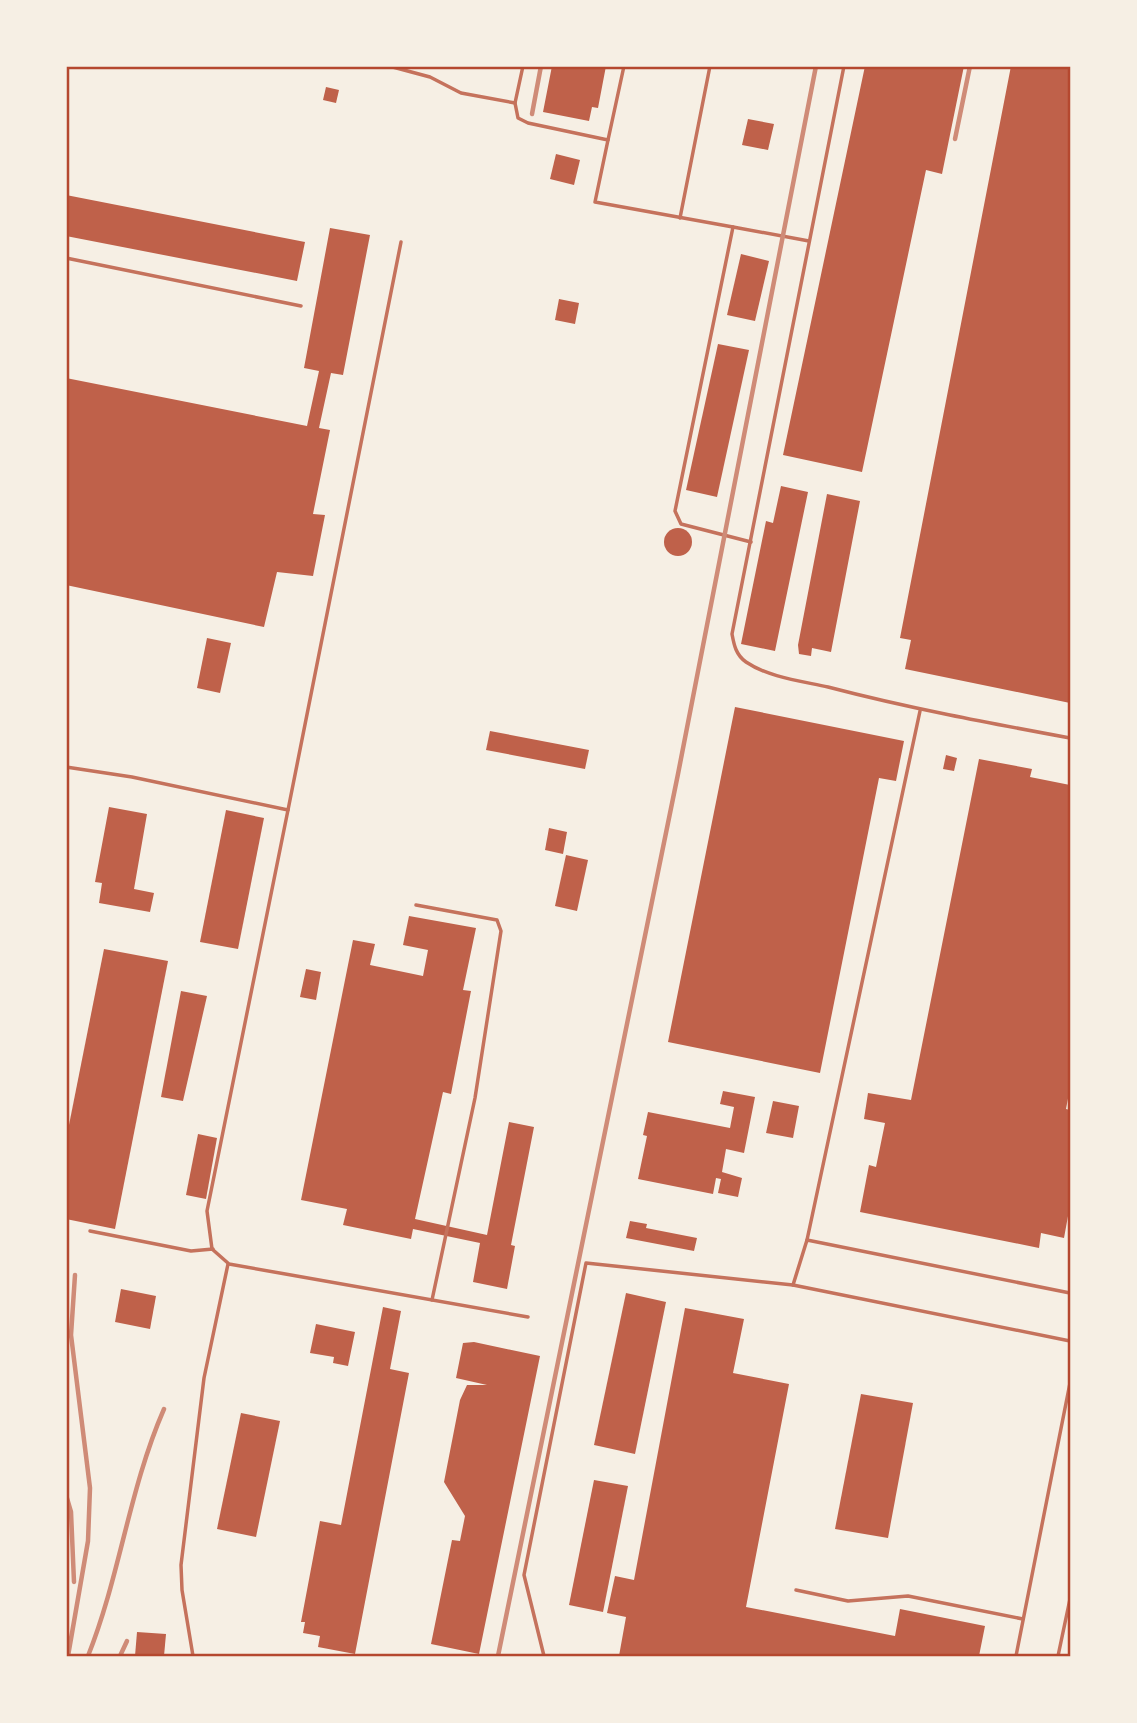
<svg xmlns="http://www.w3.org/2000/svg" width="1137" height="1723" viewBox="0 0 1137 1723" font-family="'Noto Sans',sans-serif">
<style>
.building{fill:#bf614a}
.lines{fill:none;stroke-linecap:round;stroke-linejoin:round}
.service{stroke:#c5725c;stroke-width:3.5}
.rail{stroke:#cf8b77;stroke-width:4.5}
.neatline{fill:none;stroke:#b5482f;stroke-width:2.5}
</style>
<rect width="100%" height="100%" fill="#f6efe4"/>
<g class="building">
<path d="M552 66H606L598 108 592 107 589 121 543 112Z"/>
<path d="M865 66H964L942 174 926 170 862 472 783 455Z"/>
<path d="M1011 66H1070V703L905 669 911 640 900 638Z"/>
<path d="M326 87 339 90 336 103 323 100Z"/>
<path d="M748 119 774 124 768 150 742 145Z"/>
<path d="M556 154 580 160 574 185 550 179Z"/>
<path d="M66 195 305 242 297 281 66 236Z"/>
<path d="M330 228 370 235 343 375 331 373 319 428 330 430 313 514 325 515 313 576 277 572 264 627 66 585V378L307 426 319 371 304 368Z"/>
<path d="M741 254 769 261 755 321 727 315Z"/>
<path d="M559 299 579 303 575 324 555 320Z"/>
<path d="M718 344 749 350 717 497 686 490Z"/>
<path d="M781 486 808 492 775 651 741 644 766 521 773 523Z"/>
<path d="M827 494 860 501 831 652 812 648 811 656 799 654 798 645Z"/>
<circle cx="678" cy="542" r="14"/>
<path d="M207 638 231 643 220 693 197 688Z"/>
<path d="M735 707 904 741 896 781 879 778 820 1073 668 1042Z"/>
<path d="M490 731 589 750 585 769 486 750Z"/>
<path d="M946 755 957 758 954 771 943 769Z"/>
<path d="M979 759 1032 769 1030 777 1070 785V1088L1066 1109 1070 1110V1205L1064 1238 1041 1233 1039 1248 860 1212 869 1165 876 1167 885 1123 864 1119 868 1093 911 1100Z"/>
<path d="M109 807 147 814 134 889 154 893 150 912 99 903 102 883 95 882Z"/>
<path d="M226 810 264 818 238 949 200 942Z"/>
<path d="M549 828 567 832 563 854 545 850Z"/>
<path d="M566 855 588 860 577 911 555 906Z"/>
<path d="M409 916 476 928 463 990 471 991 451 1094 443 1092 415 1219 487 1235 509 1122 534 1127 511 1245 515 1246 507 1289 473 1282 480 1243 413 1229 411 1239 343 1225 347 1209 301 1200 353 940 375 944 370 965 423 976 428 950 403 945Z"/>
<path d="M104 949 168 961 115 1229 66 1219V1140Z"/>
<path d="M306 969 321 972 316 1000 300 997Z"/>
<path d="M181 991 207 996 183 1101 161 1097Z"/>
<path d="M723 1091 755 1097 744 1153 726 1149 722 1172 742 1178 738 1197 718 1193 721 1179 716 1178 713 1194 638 1179 647 1136 643 1135 648 1112 730 1128 734 1107 720 1104Z"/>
<path d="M773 1101 799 1106 793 1138 766 1133Z"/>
<path d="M198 1134 217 1138 206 1199 186 1195Z"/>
<path d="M630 1221 647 1224 646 1228 697 1238 694 1251 626 1238Z"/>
<path d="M121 1289 156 1296 150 1329 115 1322Z"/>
<path d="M626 1293 666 1302 635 1454 594 1445Z"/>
<path d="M383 1307 401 1311 390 1369 409 1373 355 1654 318 1647 320 1636 303 1633 305 1622H301L320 1521 341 1525Z"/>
<path d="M685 1308 744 1319 733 1373 789 1384 746 1607 895 1636 900 1609 985 1626 979 1656H619L626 1617 607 1613 615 1576 634 1580Z"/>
<path d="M316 1324 355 1332 348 1366 333 1363 334 1357 310 1353Z"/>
<path d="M474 1342 540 1356 479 1654 431 1644 452 1540 460 1541 465 1516 444 1482 460 1400 467 1385H487L456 1378 463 1343Z"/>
<path d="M861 1394 913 1403 888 1538 835 1529Z"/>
<path d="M241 1413 280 1421 256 1537 217 1529Z"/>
<path d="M594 1480 628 1486 603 1612 569 1605Z"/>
<path d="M137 1632 166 1634 164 1656H135Z"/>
</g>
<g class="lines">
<g class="service">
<path d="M389 66 430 77 461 93 515 103"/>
<path d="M523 66 515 103 518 118 528 123 608 140 624 66"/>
<path d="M844 66 732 634C734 645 736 655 746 662 768 677 801 681 828 687 908 708 989 723 1070 738"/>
<path d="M608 140 595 202 733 227 675 511 681 524 751 542"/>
<path d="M680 218 710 66"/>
<path d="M733 227 809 241"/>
<path d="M66 258 301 306"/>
<path d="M66 767 132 777 288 810 401 242"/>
<path d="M288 810 207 1211 212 1249 229 1264 528 1317"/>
<path d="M416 905 497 920 501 931 475 1098 432 1300"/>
<path d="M90 1231 191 1251 213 1249"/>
<path d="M807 1240 920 711"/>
<path d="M793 1285 807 1240 1070 1293"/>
<path d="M796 1590 848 1601 908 1596 1023 1619"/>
<path d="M193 1656 182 1590 181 1565 204 1378 228 1264"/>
<path d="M544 1656 524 1575 586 1263 793 1285 1070 1341"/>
<path d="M1016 1656 1070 1383"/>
<path d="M1058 1656 1070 1599"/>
</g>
<g class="rail">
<path d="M532 114 541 66"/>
<path d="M955 139 970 66"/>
<path d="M66 1495 71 1512 74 1582"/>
<path d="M68 1656 88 1541 90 1488 71 1335 75 1275"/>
<path d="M88 1656C120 1576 129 1489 164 1409"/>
<path d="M120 1656 127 1641"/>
<path d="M498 1656 678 774 816 66"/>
</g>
</g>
<rect width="1137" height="1723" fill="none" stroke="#f6efe4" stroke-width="136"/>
<rect x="68" y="68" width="1001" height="1587" class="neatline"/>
</svg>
